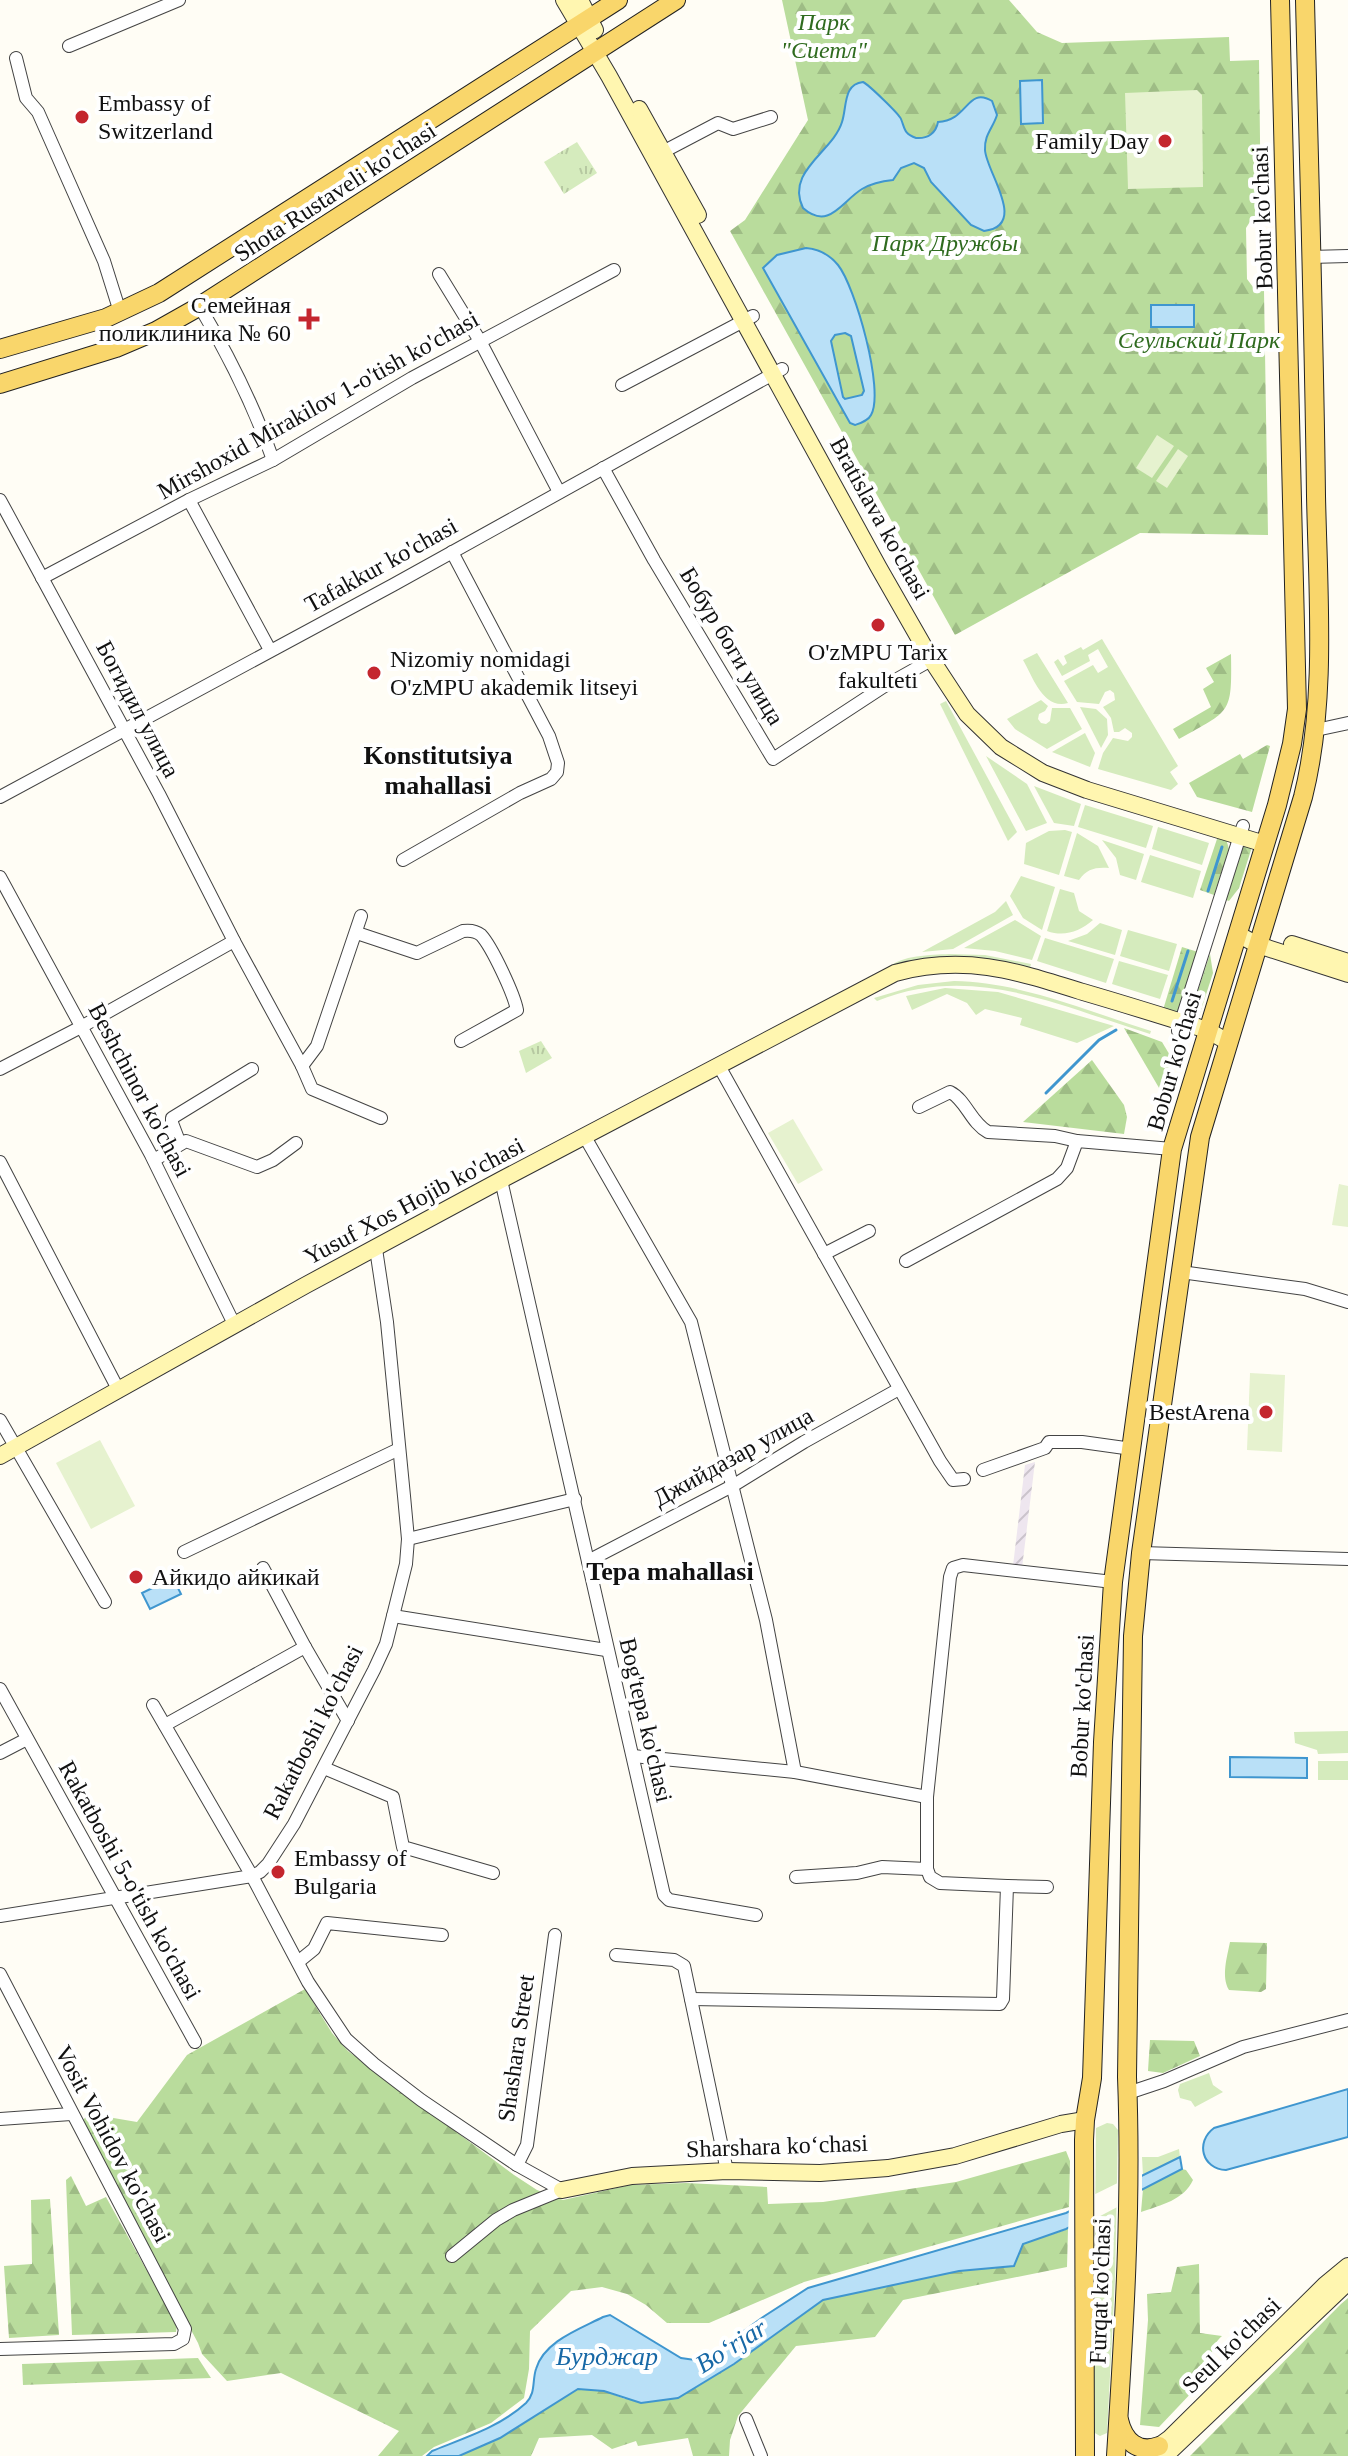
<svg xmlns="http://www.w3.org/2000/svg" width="1348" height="2456" viewBox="0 0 1348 2456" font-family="Georgia,serif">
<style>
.industrial{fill:url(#industrial-furrows)}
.grass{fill:#d5ebbd}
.forest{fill:url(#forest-firs)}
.park{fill:url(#park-tufts)}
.pitch{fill:#e6f2cf}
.water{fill:#b9e0f7;stroke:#3f96cf;stroke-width:2;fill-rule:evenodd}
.pier{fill:#fffdf5}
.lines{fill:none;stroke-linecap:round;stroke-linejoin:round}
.stream{stroke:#3f96cf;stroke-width:3}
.street-casing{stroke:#444;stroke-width:14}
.secondary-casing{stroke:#333;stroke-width:18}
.primary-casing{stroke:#222;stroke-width:20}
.street{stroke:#fff;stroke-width:12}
.secondary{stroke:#fff6b0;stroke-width:16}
.primary{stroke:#f9d66b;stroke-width:18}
.poi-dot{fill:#c4262e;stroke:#fff;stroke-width:3}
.labels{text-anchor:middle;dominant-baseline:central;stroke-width:8;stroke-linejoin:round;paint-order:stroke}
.park-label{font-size:24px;font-style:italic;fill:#2f6b1f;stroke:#fff}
.poi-label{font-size:24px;fill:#111;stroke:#fff;text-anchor:start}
.street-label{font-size:24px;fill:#111;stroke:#fff}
.neighbourhood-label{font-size:26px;font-weight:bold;fill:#111;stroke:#fff}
.water-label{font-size:26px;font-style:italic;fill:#1768a6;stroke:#fff}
</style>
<defs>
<pattern id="industrial-furrows" width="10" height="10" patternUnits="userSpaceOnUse" patternTransform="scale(2)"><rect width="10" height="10" fill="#eee6ef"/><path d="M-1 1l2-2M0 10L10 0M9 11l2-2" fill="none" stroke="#cbc4cc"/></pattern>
<pattern id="forest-firs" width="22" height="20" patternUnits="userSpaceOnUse" patternTransform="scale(2)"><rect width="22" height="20" fill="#b9dc9c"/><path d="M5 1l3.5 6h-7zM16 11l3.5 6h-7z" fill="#9ebc85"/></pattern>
<pattern id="park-tufts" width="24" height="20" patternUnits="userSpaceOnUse" patternTransform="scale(2)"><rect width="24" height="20" fill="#d5ebbd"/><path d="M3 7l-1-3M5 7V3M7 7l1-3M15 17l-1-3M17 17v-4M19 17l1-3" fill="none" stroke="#b6c8a1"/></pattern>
</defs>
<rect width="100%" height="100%" fill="#fffdf5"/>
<path class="industrial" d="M1035 1462 1022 1568 1013 1566 1025 1465Z"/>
<g class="grass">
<path d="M1102 639 1178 766 1170 772 1178 784 1171 790 1098 769 1103 753 1113 738 1128 741 1132 737V733L1125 728 1119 732H1114L1111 718 1103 707 1115 700 1114 693 1110 690 1105 692 1099 704 1077 702 1064 681 1093 665 1098 673 1108 667 1098 649 1088 655 1090 661 1062 676 1054 662 1058 659 1063 666 1067 663 1064 656 1081 647 1083 650Z"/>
<path d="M1037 653 1068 703C1043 710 1033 677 1023 660Z"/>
<path d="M1041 700 1048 706 1045 711 1039 714 1038 719 1041 723 1046 724 1050 721 1052 708H1070L1082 729 1047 749 1015 729 1007 719Z"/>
<path d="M946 701 1017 832 1008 841 940 704Z"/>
<path d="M1080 707 1096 709 1107 719 1108 735 1101 748Z"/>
<path d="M1085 733 1095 753 1090 767 1052 752Z"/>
<path d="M986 756 1027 784 1047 823 1026 831Z"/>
<path d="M1034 786 1081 804 1074 826 1054 823Z"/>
<path d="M1085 805 1153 826 1146 848 1078 827Z"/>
<path d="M1158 827 1209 843 1202 865 1152 849Z"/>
<path d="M1065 830 1072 832 1059 875 1024 864 1026 843 1049 831Z"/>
<path d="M1077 833 1098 846 1109 868C1095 867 1087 869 1079 880L1064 876Z"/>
<path d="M1102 840 1144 854 1136 880 1120 875 1116 858Z"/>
<path d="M1150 855 1201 871 1193 898 1141 882Z"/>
<path d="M1021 876 1055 887 1042 930 1023 918 1010 896Z"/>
<path d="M1060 889 1074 893 1079 911 1093 920C1079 932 1064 937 1047 931Z"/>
<path d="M1006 901 1013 915 953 949 922 952 995 912Z"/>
<path d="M1015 920 1041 936 1032 960 995 951 964 948Z"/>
<path d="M1100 923 1122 930 1115 955 1068 941 1087 934Z"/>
<path d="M1128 930 1177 944 1169 971 1120 956Z"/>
<path d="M1045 938 1114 959 1106 983 1037 961Z"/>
<path d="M949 954 985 955 1031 964 1030 968 985 958 954 957 888 968C901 955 931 955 949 954Z"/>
<path d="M1119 961 1168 975 1160 999 1112 984Z"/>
<path d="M954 981C1021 982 1087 1011 1151 1031L1150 1034C1057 1005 973 963 877 1001L874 998 918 985Z"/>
<path d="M945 988 998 992 1114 1026 1077 1043 1020 1025 1022 1018 985 1009 976 1015 967 1003 947 994 912 1010 906 996Z"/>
<path d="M1348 1731V1753L1318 1754 1317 1750 1295 1743 1294 1732Z"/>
<rect x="1318" y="1761" width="30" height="19"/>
<path d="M1209 2073 1213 2085 1223 2092 1195 2107 1191 2101 1180 2098 1178 2090 1180 2084Z"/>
<path d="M1107 2123 1113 2124 1118 2130 1115 2280 1107 2433 1100 2436 1093 2432 1096 2128Z"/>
<path d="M1179 2149 1180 2157 1143 2176 1142 2157H1158Z"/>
</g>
<g class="forest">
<path d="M782 0H1009L1037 32 1062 43 1229 37 1230 61 1259 60 1261 218 1251 220 1246 228 1247 279 1256 291H1264L1268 535 1140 533 955 635 730 231 745 220 808 120Z"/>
<path d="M1231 654C1232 715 1231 710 1179 739L1173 729 1211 707 1203 689 1214 682 1206 668Z"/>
<path d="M1267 745 1270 746 1252 812 1197 797 1189 783 1240 754 1243 759Z"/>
<path d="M1218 836 1226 839 1229 849 1214 895 1200 890Z"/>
<path d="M1244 844 1251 848V850L1239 888 1229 901 1226 900Z"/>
<path d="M1182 947 1198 952 1178 1011 1163 1010Z"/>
<path d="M1210 954 1213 973 1199 1016 1194 1019 1189 1018Z"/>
<path d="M1124 1028 1162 1042 1171 1057 1162 1093Z"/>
<path d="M1092 1060 1124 1105 1127 1117 1124 1134 1023 1122Z"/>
<path d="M1230 1942 1267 1943 1266 1989 1261 1992 1229 1990C1221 1977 1227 1957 1230 1942Z"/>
<path d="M305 1989 332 2033 348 2051 514 2175 537 2190 563 2200 630 2185 686 2183 767 2187 768 2204 823 2202 956 2182 1066 2151 1070 2161 1069 2207 804 2282 709 2323H667L646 2305 627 2294 602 2287 571 2291 530 2331 529 2369 524 2398 491 2423 434 2447 422 2456H378L399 2431 281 2373 227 2381 202 2354 198 2343 80 2122 90 2114 137 2122 187 2055Z"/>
<path d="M1150 2040 1194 2041 1200 2056 1163 2073 1148 2071Z"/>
<path d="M1182 2169 1186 2170 1193 2180C1184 2200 1161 2205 1141 2212L1143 2189Z"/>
<path d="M71 2176 86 2206 106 2197 177 2325 176 2332 72 2335 66 2180Z"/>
<path d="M50 2199 59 2335 9 2338 4 2266 32 2264 31 2200Z"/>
<path d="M1068 2229 1067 2267 903 2300 875 2337 796 2346 738 2416 730 2440 729 2456H693L688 2438 638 2446 636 2441 612 2449 592 2435 539 2438 531 2456H459L500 2438 578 2389 604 2391 625 2399 678 2398 734 2364 823 2300 959 2271 1014 2266 1023 2244Z"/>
<path d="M1199 2264 1200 2333 1222 2336C1212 2345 1209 2356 1214 2369L1159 2427 1140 2425 1148 2320 1147 2294 1171 2292 1177 2267Z"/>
<path d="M1348 2298V2456H1190L1341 2304Z"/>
<path d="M198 2358 211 2378 23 2385 22 2364Z"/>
</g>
<g class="park">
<path d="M577 142 597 173 564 194 544 162Z"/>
<path d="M541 1041 552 1058 526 1073 519 1051Z"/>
</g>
<g class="pitch">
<path d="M1197 90 1202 95 1203 187 1128 189 1125 93Z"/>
<path d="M1157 435 1174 446 1152 478 1136 468Z"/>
<path d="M1178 449 1188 456 1167 488 1156 481Z"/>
<path d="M793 1119 823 1170 798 1184 768 1133Z"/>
<path d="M1339 1184 1348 1186V1227L1332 1225Z"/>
<path d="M1250 1373 1285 1375 1282 1452 1247 1450Z"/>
<path d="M100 1440 135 1506 91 1529 56 1463Z"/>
</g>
<g class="water">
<path d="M1042 80 1043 123 1021 124 1020 81Z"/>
<path d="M863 82C869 85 899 114 901 119 905 129 904 134 916 138 928 139 936 133 938 122 968 121 967 86 992 101L997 115C993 128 984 135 985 150 986 172 1029 226 984 231L971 225 931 182 924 168 914 163 901 168 893 180C883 181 872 183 862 189 842 201 829 231 803 208 785 171 833 152 842 122 847 107 843 84 863 82Z"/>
<path d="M806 248C819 249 829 254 838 265 855 286 885 391 871 415 868 421 861 423 855 425L850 423 763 268 777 255ZM845 333 851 336 864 391 862 395 845 399 843 397 831 341 835 335Z"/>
<rect x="1151" y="305" width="43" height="22"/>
<path d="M173 1578 181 1594 150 1609 142 1593Z"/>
<path d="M1230 1757 1307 1758V1778L1230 1777Z"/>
<path d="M1348 2089V2137L1226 2170C1202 2169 1195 2142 1214 2128Z"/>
<path d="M1180 2157 1182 2169 1066 2229 1023 2244 1014 2266 959 2271 823 2300 734 2364 678 2398 641 2403 604 2391 578 2389 500 2438 459 2456H427L432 2451C464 2438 500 2427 526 2403 536 2393 532 2381 536 2369 544 2341 580 2329 603 2317L610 2315 681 2358 702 2361 763 2317 808 2288 1066 2213Z"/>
</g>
<path class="pier" d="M1142 2171V2194L1068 2233 1069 2207Z"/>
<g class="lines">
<g class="stream">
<path d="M1208 891 1222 847"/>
<path d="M1172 1001 1188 951"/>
<path d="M1046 1093 1099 1040 1116 1030"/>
</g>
<g class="street-casing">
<g id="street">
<path d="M69 46 179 0"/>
<path d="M16 58 26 98 38 112 104 261 120 312"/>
<path d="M657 155 718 123 733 129 771 117"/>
<path d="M1310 257 1348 256"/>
<path d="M439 274 480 341 559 492"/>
<path d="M200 307C229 356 254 406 273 460"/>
<path d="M622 385 753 316"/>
<path d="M603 468 654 560 773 759 883 687 940 655"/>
<path d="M0 500 159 794 234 941 302 1066"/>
<path d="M189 500 270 650"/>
<path d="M42 578 189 500 273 460 412 378 614 270"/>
<path d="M1316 730 1348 723"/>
<path d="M0 797 393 585 782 369"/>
<path d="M403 860 520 793 551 779 557 772 558 763 549 736 452 552"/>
<path d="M0 877 151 1155 235 1326"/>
<path d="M361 916 317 1046 302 1066 312 1089 381 1118"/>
<path d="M357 933 417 953 463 931C470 930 476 931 481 935 492 947 514 994 517 1010L461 1041"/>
<path d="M1178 1031 1243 826"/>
<path d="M719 1066 940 1461 953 1480 964 1479"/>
<path d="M0 1069 81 1027 234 941"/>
<path d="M919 1107 950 1092C966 1100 971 1123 988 1132L1055 1136 1077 1141"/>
<path d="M585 1137 691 1322 766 1620 795 1772"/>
<path d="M180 1144 172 1123V1118L252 1069"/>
<path d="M154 1160 186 1141 257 1167 273 1160 296 1143"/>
<path d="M0 1162 119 1391"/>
<path d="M501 1180 664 1895 669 1900 756 1915"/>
<path d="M824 1254 869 1231"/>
<path d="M906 1261 1057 1179 1067 1168 1077 1141 1172 1149"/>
<path d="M1181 1272 1305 1289 1348 1302"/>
<path d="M0 1420 105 1602"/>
<path d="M983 1470 1045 1448 1049 1442H1082L1132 1449"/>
<path d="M408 1539 575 1499"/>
<path d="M184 1552 399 1449"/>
<path d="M1141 1553 1348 1559"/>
<path d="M588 1561 734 1485 804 1442 899 1389"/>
<path d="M263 1568 305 1647 348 1721"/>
<path d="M393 1616 606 1650"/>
<path d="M0 1689 195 2042"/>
<path d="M153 1705 252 1876 308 1982 346 2039 374 2064 421 2100 517 2165 562 2190"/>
<path d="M165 1725 305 1647"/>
<path d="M0 1753 27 1739"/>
<path d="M633 1756 795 1772 927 1797"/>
<path d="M324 1768 393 1797 403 1847 493 1873"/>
<path d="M796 1877 857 1873 882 1867 927 1869"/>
<path d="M1007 1886 1047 1887"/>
<path d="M0 1916 252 1876 260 1872 268 1864 294 1824 374 1670 386 1644 406 1564 408 1539 404 1496 387 1322 376 1249"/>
<path d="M616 1955 674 1960 684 1966 727 2171"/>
<path d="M298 1962 314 1949 327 1923 442 1935"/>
<path d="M0 1974 185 2329 183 2339 174 2344 0 2349"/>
<path d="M691 1999 1000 2004 1003 1999 1007 1886 940 1883 930 1877 927 1869V1797L950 1577 953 1568 963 1565 1113 1582"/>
<path d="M1128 2093 1164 2081 1243 2047 1348 2020"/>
<path d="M0 2119 71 2114"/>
<path d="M517 2165 527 2145 555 1935"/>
<path d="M452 2256 496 2220 513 2210 562 2190"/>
<path d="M746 2419 761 2456"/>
</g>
</g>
<g class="secondary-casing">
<g id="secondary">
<path d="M564 0 609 76 879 568 931 659 967 714 1001 747 1043 773 1087 790 1265 844"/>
<path d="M580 0 595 30"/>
<path d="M639 109 698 215"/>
<path d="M1237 934 1258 945 1348 974"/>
<path d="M1292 944 1348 962"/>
<path d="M0 1456 306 1285 501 1180 895 973C965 954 1016 971 1083 992 1124 1004 1166 1017 1207 1030L1228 1042"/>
<path d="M562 2190 632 2176 727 2171 820 2173 888 2168 955 2156 1061 2124 1085 2120"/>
<path d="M1148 2454 1170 2438 1325 2285 1348 2266"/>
<path d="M1165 2456 1348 2282"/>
</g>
</g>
<g class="primary-casing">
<g id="primary">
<path d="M0 349 106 318 159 293 618 0"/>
<path d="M0 384 116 348 156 331 195 309 676 0"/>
<path d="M1119 2420C1124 2441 1138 2454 1159 2446"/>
<path d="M1085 2456 1084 2140 1085 2120 1092 2078 1103 1742 1113 1582 1172 1149 1277 805 1292 744 1297 709 1280 0"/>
<path d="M1116 2456C1124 2330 1132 2204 1127 2077L1133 1636 1141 1553 1200 1137 1303 797C1327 702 1318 594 1316 496 1314 331 1309 165 1305 0"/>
</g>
</g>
<use href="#street" class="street"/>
<use href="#secondary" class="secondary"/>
<use href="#primary" class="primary"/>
</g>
<g class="poi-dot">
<circle cx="82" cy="117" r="8"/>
<circle cx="1165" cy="141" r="8"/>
<path d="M305 307h8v8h8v8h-8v8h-8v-8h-8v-8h8z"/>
<circle cx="878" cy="625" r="8"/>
<circle cx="374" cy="673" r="8"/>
<circle cx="1266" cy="1412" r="8"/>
<circle cx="136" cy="1577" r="8"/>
<circle cx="278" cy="1872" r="8"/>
</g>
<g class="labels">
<g class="park-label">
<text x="824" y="22">Парк<tspan x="824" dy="28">"Сиетл"</tspan></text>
<text x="945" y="243">Парк Дружбы</text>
<text x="1199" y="340">Сеульский Парк</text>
</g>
<g class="poi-label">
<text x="98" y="103">Embassy of<tspan x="98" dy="28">Switzerland</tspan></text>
<text x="1149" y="141" text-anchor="end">Family Day</text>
<text x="291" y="305" text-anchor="end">Семейная<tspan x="291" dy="28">поликлиника № 60</tspan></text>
<text x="878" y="652" text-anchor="middle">O'zMPU Tarix<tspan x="878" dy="28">fakulteti</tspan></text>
<text x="390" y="659">Nizomiy nomidagi<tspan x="390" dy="28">O'zMPU akademik litseyi</tspan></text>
<text x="1250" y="1412" text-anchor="end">BestArena</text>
<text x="152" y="1577">Айкидо айкикай</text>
<text x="294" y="1858">Embassy of<tspan x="294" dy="28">Bulgaria</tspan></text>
</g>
<g class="street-label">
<text transform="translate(335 192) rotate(-33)">Shota Rustaveli ko'chasi</text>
<text transform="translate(1262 218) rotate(-92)">Bobur ko'chasi</text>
<text transform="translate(318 405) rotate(-29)">Mirshoxid Mirakilov 1-o'tish ko'chasi</text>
<text transform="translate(880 518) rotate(61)">Bratislava ko'chasi</text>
<text transform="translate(381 565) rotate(-29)">Tafakkur ko'chasi</text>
<text transform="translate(732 646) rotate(59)">Бобур боги улица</text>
<text transform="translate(138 709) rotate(62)">Богидил улица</text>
<text transform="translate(1174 1061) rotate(-74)">Bobur ko'chasi</text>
<text transform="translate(140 1090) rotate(62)">Beshchinor ko'chasi</text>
<text transform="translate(414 1201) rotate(-28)">Yusuf Xos Hojib ko'chasi</text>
<text transform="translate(733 1457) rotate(-29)">Джийдазар улица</text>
<text transform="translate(1082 1706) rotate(-87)">Bobur ko'chasi</text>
<text transform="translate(646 1720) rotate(77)">Bog'tepa ko'chasi</text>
<text transform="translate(313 1732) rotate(-63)">Rakatboshi ko'chasi</text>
<text transform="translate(130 1880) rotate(61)">Rakatboshi 5-o'tish ko'chasi</text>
<text transform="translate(516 2048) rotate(-82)">Shashara Street</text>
<text transform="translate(113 2144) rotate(62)">Vosit Vohidov ko'chasi</text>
<text transform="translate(777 2146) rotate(-2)">Sharshara koʻchasi</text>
<text transform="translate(1100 2291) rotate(-88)">Furqat ko'chasi</text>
<text transform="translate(1231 2345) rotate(-44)">Seul ko'chasi</text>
</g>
<g class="neighbourhood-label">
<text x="438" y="755">Konstitutsiya<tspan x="438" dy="30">mahallasi</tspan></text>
<text x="670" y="1571">Tepa mahallasi</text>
</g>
<g class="water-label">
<text transform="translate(731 2346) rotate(-32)">Bo‘rjar</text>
<text x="607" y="2356">Бурджар</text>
</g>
</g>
</svg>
